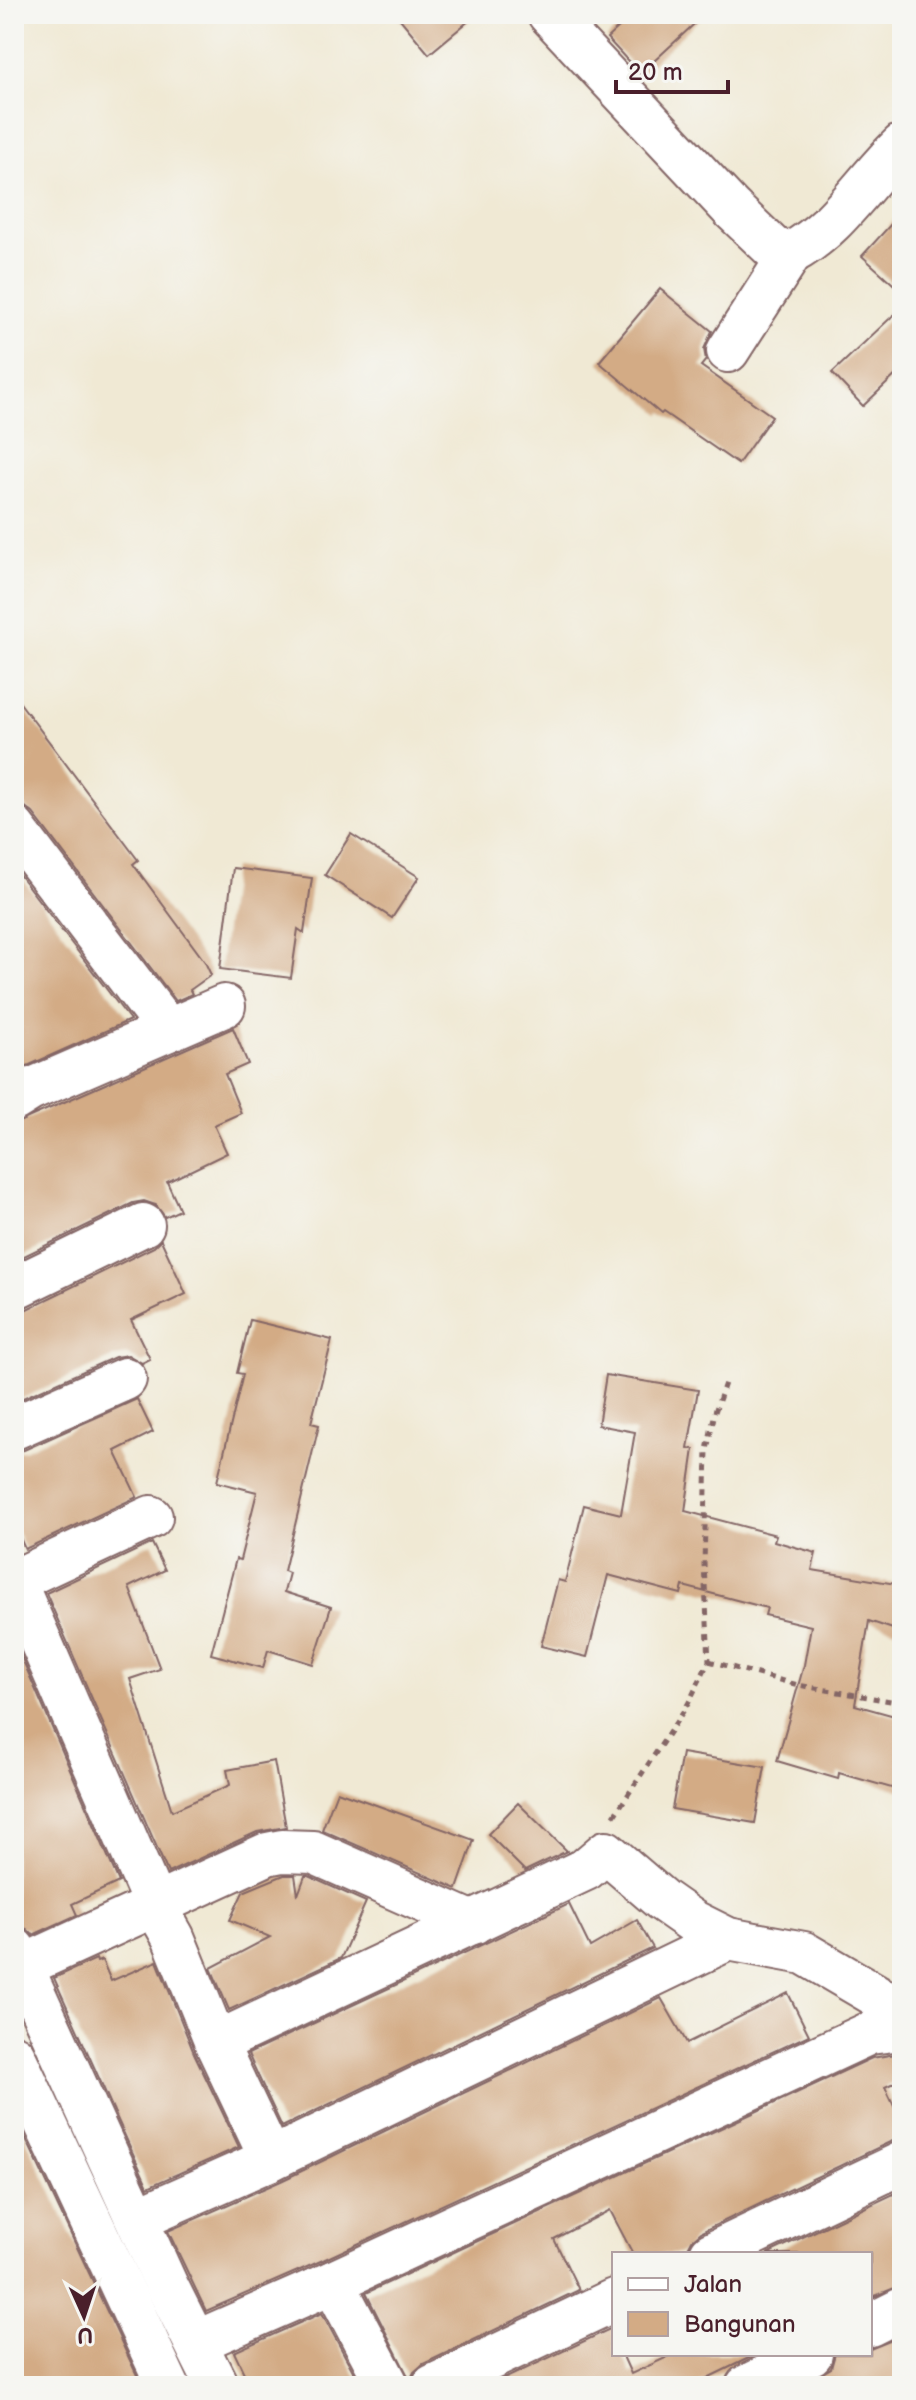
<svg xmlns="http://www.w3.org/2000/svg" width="916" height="2400" viewBox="0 0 916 2400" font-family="'Balsamiq Sans',sans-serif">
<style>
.building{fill:#d3ab85}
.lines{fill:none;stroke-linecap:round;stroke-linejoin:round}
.street-casing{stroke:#846666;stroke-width:46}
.path{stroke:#846666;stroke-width:5;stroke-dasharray:6 6;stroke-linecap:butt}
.street{stroke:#fff;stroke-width:42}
</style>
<rect width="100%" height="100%" fill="#f6f6f2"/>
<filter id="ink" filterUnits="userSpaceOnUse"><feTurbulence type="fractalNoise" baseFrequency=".0125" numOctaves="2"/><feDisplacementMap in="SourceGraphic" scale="16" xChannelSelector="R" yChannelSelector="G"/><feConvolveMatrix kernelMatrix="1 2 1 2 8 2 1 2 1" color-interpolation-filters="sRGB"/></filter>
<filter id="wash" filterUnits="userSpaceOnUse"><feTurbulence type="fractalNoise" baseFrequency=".006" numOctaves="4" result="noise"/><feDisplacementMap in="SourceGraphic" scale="32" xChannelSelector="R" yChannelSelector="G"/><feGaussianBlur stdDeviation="1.8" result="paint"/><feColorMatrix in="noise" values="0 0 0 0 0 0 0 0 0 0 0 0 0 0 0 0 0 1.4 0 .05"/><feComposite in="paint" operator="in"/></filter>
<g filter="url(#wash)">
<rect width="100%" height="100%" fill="#f0e9d4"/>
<g id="blocks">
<g class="building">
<path d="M396 14H477L429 54Z"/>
<path d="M633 14H705L640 74 607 38Z"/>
<path d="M902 212V292L862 256Z"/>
<path d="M660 289 712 331 704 349 706 360 701 366 772 416 738 464 663 412 661 414 599 362Z"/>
<path d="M902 307V369L863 406 832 373Z"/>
<path d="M14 695 138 860 133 864 205 962 211 975 190 990 192 994 176 1001 33 813 24 806 14 804Z"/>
<path d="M351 834 419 877 392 918 325 875Z"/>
<path d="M14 868 130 1020 14 1072Z"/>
<path d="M233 868 312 878 304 933 298 929 291 978 220 969Z"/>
<path d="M233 1028 248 1064 225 1074 241 1113 214 1125 227 1153 167 1182 180 1210 165 1217 156 1205 144 1201 133 1203 14 1261V1124Z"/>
<path d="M161 1240 186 1294 131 1320 150 1359 142 1363 128 1355 115 1357 14 1402V1312L25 1310 154 1247Z"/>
<path d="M250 1320 332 1340 311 1423 319 1425 284 1571 289 1573 284 1592 331 1607 313 1664 268 1650 263 1668 211 1654 236 1559 240 1560 257 1492 217 1482 243 1374 237 1373Z"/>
<path d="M606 1375 698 1390 688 1448 694 1449 685 1511 776 1535 774 1541 816 1553 812 1570 902 1585V1632L869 1621 855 1705 902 1718V1791L839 1773 838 1779 777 1761 804 1665 811 1626 765 1615 767 1608 683 1586 681 1594 608 1575 587 1657 541 1646 558 1580 565 1582 584 1505 621 1514 635 1432 598 1425Z"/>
<path d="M137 1399 153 1432 115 1451 137 1497 25 1549 14 1525V1452L24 1450Z"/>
<path d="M152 1543 165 1570 129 1587 160 1669 130 1679 172 1811 230 1785 227 1770 274 1761 286 1827 257 1832 168 1873 46 1593Z"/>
<path d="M14 1640 119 1882 72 1904 77 1915 33 1935 27 1929 16 1925 14 1921Z"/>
<path d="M682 1753 765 1767 755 1823 672 1809Z"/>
<path d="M337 1791 474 1840 457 1889 322 1830Z"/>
<path d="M518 1803 567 1851 525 1871 488 1834Z"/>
<path d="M284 1875H295L298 1895 305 1876H308L366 1902 341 1958 229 2010 211 1968 270 1937 230 1920 243 1892Z"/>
<path d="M569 1904 590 1947 637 1920 653 1948 282 2127 248 2054Z"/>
<path d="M96 1959 97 1962 102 1960 111 1981 157 1961 194 2053 239 2147 148 2187 54 1978Z"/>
<path d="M788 1993 809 2035 323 2260 206 2311 168 2231 281 2181 661 1998 687 2043Z"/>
<path d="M902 2053V2079L885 2087 902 2123V2139L892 2141 701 2232 692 2240 688 2248 678 2254H633L610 2210 554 2239 579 2290 423 2364 414 2372 410 2380 366 2293 872 2058Z"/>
<path d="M14 2113 142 2386H14Z"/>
<path d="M902 2190V2285L870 2298V2254H767Z"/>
<path d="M322 2313 361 2386H250L234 2352Z"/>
<path d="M614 2327V2354H622L631 2374 674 2354H757L691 2386H489Z"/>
<path d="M902 2336V2386H801L831 2368 835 2354H870V2349Z"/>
</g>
</g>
</g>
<g filter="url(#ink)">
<use href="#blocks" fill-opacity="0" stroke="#846666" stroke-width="2"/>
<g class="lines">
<g class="street-casing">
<g id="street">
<path d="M549 14 732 209 774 249 791 253C838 228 864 181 902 145"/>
<path d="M728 351 791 253"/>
<path d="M14 828 168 1030"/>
<path d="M14 1100 30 1090 224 1006"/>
<path d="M14 1288 143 1225"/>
<path d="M14 1428 125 1379"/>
<path d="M14 1580 156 1907 173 1937 216 2043 271 2159"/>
<path d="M14 1581 151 1517"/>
<path d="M14 1949 167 2286 217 2386"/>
<path d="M14 1970 267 1854 282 1851 313 1852 473 1923"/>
<path d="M216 2043 586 1869 606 1852 662 1900 692 1921 728 1939 804 1953 874 1994 902 2015"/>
<path d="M14 2056 168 2386"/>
<path d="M138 2218 271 2159 728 1939"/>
<path d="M711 2254 902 2163"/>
<path d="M333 2282 388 2386"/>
<path d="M870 2325 902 2309"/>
<path d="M196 2342 333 2282 870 2033 902 2029"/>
<path d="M433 2386 614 2300"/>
<path d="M747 2386 811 2354"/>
</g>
</g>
<g class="path">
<path d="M709 1661 798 1685 902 1703"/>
<path d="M614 1816 688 1704 709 1661 704 1565 707 1450 715 1412 725 1383"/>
</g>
<use href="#street" class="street"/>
</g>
</g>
<rect width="916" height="2400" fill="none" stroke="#f6f6f2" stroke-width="48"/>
<rect x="612" y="2252" width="260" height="104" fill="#f6f6f2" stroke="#b1a0a2" stroke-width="2"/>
<rect x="628" y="2278" width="40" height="12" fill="#ffffff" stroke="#b1a0a2" stroke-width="2"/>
<text x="684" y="2292" font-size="24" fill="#4a1f2b">Jalan</text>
<rect x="628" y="2312" width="40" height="24" fill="#d3ab85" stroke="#b1a0a2" stroke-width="2"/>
<text x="684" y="2332" font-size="24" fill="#4a1f2b">Bangunan</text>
<g transform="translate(84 2316) rotate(177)" stroke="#f6f6f2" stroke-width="6" paint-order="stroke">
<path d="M0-6L14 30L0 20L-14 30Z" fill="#4a1f2b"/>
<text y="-12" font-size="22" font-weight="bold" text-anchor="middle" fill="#4a1f2b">U</text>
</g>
<path d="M616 80v12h112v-12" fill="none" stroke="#4a1f2b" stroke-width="4"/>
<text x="628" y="80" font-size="24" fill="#4a1f2b" stroke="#f6f6f2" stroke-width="6" paint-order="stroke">20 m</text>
</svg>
